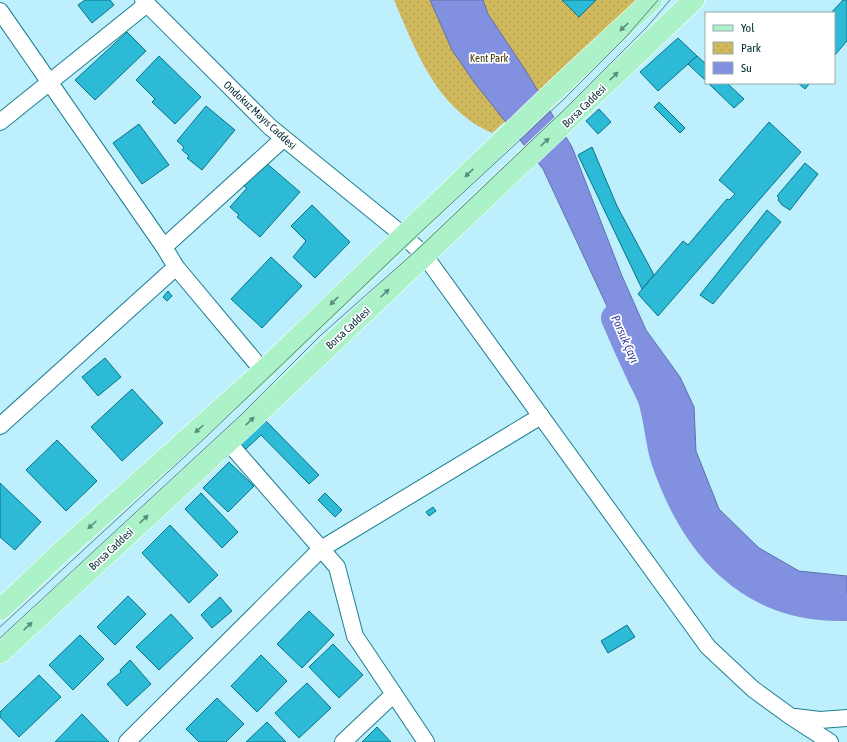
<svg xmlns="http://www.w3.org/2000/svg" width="847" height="742" viewBox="0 0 847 742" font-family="'Asap Condensed',sans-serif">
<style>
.park{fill:url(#park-dots)}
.water{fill:#8290e0;stroke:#5c72ac}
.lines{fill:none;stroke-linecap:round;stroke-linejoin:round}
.river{stroke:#8290e0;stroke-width:28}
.building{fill:#2cbad6;stroke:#087488}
.minor-casing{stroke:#1d7f92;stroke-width:18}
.major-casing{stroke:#fff;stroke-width:22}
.minor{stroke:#fff;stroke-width:16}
.major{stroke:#acf2c8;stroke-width:21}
.tram{stroke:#58848f;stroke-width:1}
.oneway{fill:#588e7e}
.labels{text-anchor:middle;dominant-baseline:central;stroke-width:3.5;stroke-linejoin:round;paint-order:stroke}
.park-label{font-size:11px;fill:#42380e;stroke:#fff}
.street-label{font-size:11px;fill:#032b34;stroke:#fff}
.water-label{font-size:12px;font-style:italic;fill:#3c43a0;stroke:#fff}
</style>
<defs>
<pattern id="park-dots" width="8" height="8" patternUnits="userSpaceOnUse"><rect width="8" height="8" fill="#d0b85c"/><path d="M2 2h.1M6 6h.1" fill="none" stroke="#b19e51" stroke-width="1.8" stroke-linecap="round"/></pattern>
</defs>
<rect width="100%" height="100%" fill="#beeffc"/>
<path class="park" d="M394 0H636L576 58 492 133C484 129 475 125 468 119 430 91 412 42 394 0Z"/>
<path class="water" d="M430 0H483L488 14 524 68 572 147 622 276 646 330 680 377 694 407 696 451 719 509 759 548 799 571 847 576V605H834L767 585 731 567 664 465 661 393 626 347 543 169 474 82 452 50Z"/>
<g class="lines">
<path class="river" d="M615 318C623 337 632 357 641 376 645 385 651 394 653 403 658 421 659 439 664 457 693 544 748 610 847 607"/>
</g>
<g class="building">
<path d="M85 0H110L114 5 92 23 78 5Z"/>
<path d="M562 0H596L579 17Z"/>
<path d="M843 0H847V41L834 56V13H831Z"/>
<path d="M127 32 146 51 95 100 75 80Z"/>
<path d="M678 38 697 56 658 91 640 72Z"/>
<path d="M159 56 201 97 175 124 152 102 155 99 136 80Z"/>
<path d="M697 56 706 64V81L688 64Z"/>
<path d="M708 83H727L744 99 734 108Z"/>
<path d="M798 83H810L805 89Z"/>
<path d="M659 102 685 128 680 133 654 107Z"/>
<path d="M206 106 235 130 202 170 187 158 189 156 182 150 184 147 177 141Z"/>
<path d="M599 109 611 122 598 134 586 121Z"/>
<path d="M769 122 801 152 658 316 638 294 683 241 688 245 727 199 729 200 735 194 719 180Z"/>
<path d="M139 124 169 165 142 184 113 143Z"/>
<path d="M592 147 617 206 654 275 642 289 578 155Z"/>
<path d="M265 162 300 192 260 237 237 217 239 215 230 207 247 188 244 186Z"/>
<path d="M805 163 818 174 790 210 782 205 778 200 779 198 777 196Z"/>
<path d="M312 205 350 242 315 278 293 257 306 241 291 226Z"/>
<path d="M767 210 781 222 713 304 700 295Z"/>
<path d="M271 257 302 286 262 328 231 299Z"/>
<path d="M168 291 172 296 167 301 163 297Z"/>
<path d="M105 358 121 377 98 396 82 377Z"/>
<path d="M132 389 163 423 122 461 91 427Z"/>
<path d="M265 420 319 475 309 484 261 435 246 449 241 444Z"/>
<path d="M57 440 97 481 66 511 26 470Z"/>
<path d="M229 462 254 486 228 512 203 488Z"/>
<path d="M0 483 41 522 15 550 0 537Z"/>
<path d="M201 493 238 532 222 548 185 509Z"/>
<path d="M325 493 342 510 335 517 318 500Z"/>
<path d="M433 507 436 511 429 516 426 512Z"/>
<path d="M170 525 218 575 189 603 142 553Z"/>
<path d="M128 596 146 614 115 645 97 627Z"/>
<path d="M220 597 232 611 212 628 201 615Z"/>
<path d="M309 611 334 635 302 668 277 644Z"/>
<path d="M171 614 193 638 159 670 136 647Z"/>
<path d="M627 625 635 637 608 653 601 641Z"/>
<path d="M80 635 104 659 73 690 49 665Z"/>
<path d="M333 644 363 675 339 698 309 667Z"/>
<path d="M261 655 287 681 257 712 231 686Z"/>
<path d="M130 660 151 684 127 706 107 684 121 672 120 670Z"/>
<path d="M39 675 61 697 19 737 0 717V712Z"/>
<path d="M307 683 331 708 299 738 275 713Z"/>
<path d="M217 698 244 724 226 742H199L186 729Z"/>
<path d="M82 714 109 742H55Z"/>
<path d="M267 722 286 742H246Z"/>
<path d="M377 727 391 742H362Z"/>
</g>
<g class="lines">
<g class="minor-casing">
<g id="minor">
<path d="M143 0 270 127 404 236 425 256 708 647 753 689 790 716 830 742"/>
<path d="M0 11 164 247 176 267 0 426"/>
<path d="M0 122 147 4"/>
<path d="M164 247 283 139"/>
<path d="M176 267 263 371"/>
<path d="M228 442 337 567 355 636 426 742"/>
<path d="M795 717 820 720 847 718"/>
<path d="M127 742 321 549 541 416"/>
<path d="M343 742 394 694"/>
</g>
</g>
<g class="major-casing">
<g id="major">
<path d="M0 610 60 553 263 371 555 90 652 0"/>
<path d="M0 653 228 442 694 0"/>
</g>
</g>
<use href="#minor" class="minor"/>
<use href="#major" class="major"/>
<g class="tram">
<path d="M0 627 207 436 410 242 564 99 625 38 658 0"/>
<path d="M0 638 242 414 321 335 418 249 569 105 647 27 670 0"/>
</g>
</g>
<defs><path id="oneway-solid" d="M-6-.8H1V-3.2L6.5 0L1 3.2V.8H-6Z"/></defs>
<g class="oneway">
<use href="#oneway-solid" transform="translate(624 27) rotate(137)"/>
<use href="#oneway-solid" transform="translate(614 76) rotate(-44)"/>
<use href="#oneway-solid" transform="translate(545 142) rotate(-43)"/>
<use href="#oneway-solid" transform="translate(469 173) rotate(136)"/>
<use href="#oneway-solid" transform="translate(385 293) rotate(-43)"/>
<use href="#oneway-solid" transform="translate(334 301) rotate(136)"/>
<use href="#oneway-solid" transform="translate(250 421) rotate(-43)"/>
<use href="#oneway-solid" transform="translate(199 429) rotate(138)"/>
<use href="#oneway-solid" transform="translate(144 519) rotate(-43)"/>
<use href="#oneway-solid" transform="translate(92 525) rotate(138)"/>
<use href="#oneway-solid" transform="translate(28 626) rotate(-43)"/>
</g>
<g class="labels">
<g class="park-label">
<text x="489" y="58">Kent Park</text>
</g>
<g class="street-label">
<text transform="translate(584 106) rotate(-44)">Borsa Caddesi</text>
<text transform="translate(260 115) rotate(43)">Ondokuz Mayıs Caddesi</text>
<text transform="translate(348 328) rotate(-43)">Borsa Caddesi</text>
<text transform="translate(111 549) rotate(-43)">Borsa Caddesi</text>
</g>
<g class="water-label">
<text transform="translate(625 339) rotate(66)">Porsuk Çayı</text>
</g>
</g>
<rect x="705" y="12" width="130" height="72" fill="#ffffff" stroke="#9aaaae"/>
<rect x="713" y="25" width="20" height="6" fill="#acf2c8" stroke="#9aaaae"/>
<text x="741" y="32" font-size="12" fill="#032b34">Yol</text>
<rect x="713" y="42" width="20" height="12" fill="url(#park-dots)" stroke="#9aaaae"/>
<text x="741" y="52" font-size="12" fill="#032b34">Park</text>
<rect x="713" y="62" width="20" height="12" fill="#8290e0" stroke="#9aaaae"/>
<text x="741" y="72" font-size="12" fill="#032b34">Su</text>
</svg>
